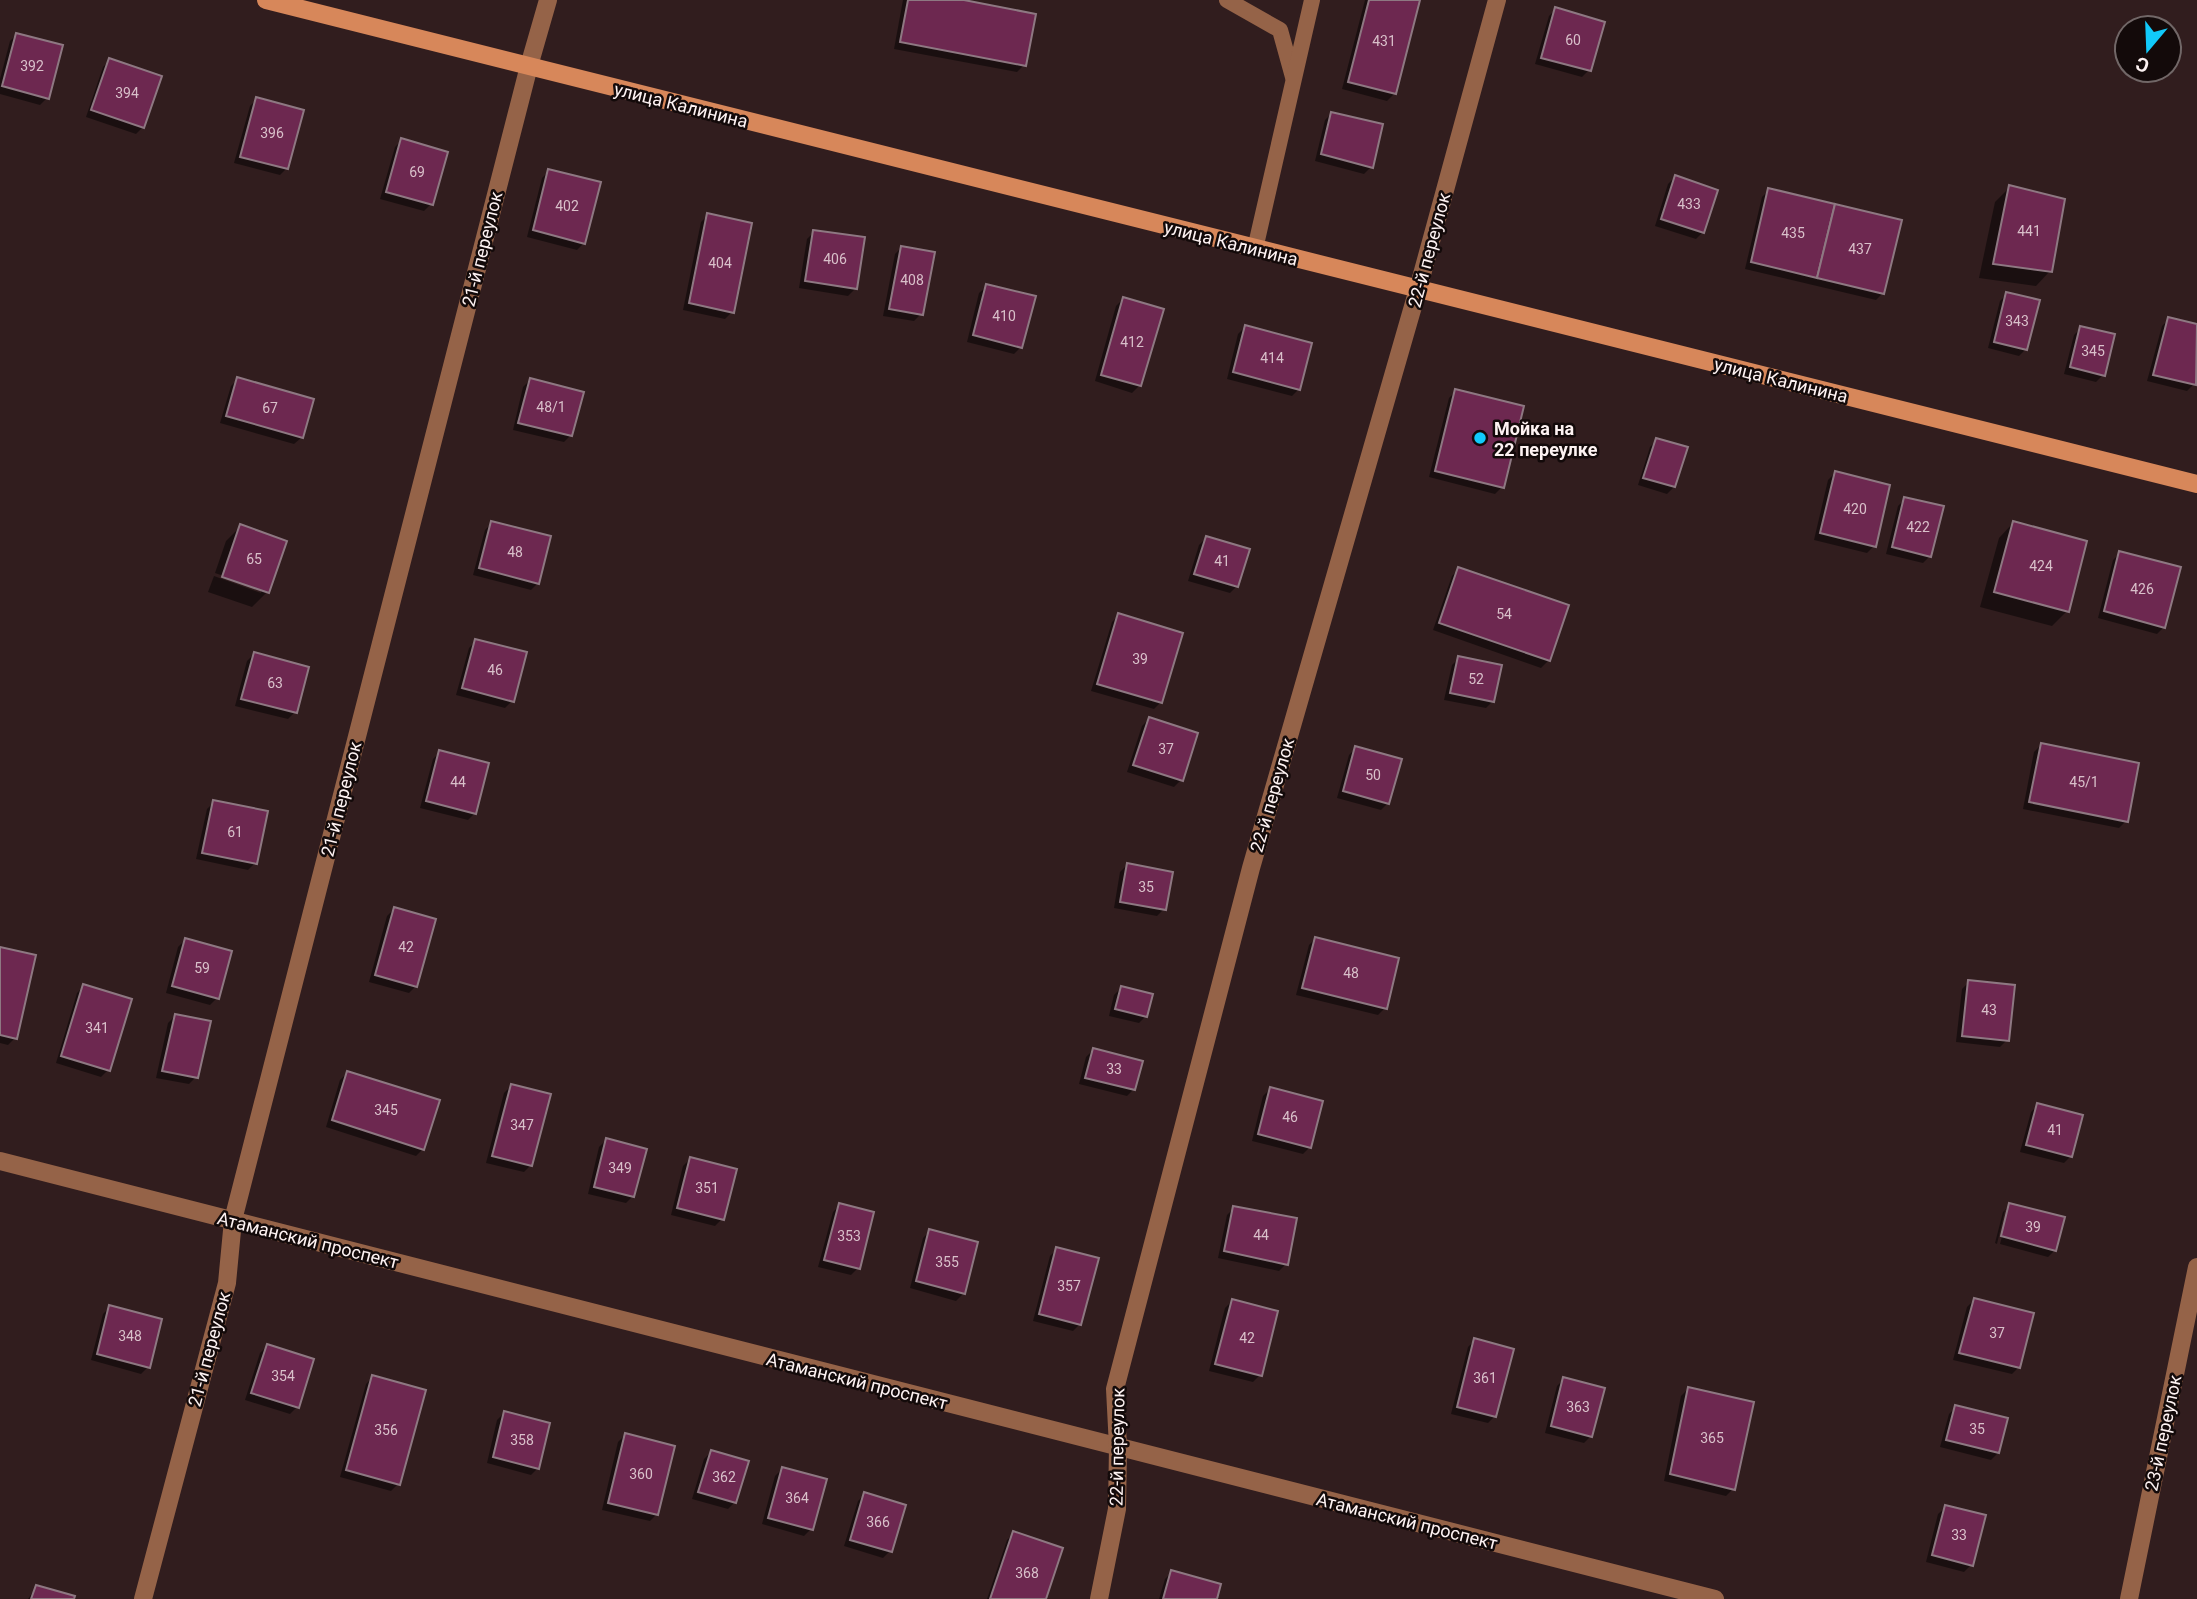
<svg xmlns="http://www.w3.org/2000/svg" width="2197" height="1599" viewBox="0 0 2197 1599" font-family="Roboto,sans-serif">
<style>
.shadow{fill:#0007}
.building{fill:#6d2850;stroke:#8e7882;stroke-width:2}
.lines{fill:none;stroke-linecap:round;stroke-linejoin:round}
.service{stroke:#956348;stroke-width:16}
.minor{stroke:#956348;stroke-width:18}
.tertiary{stroke:#956348;stroke-width:18}
.secondary{stroke:#d7875a;stroke-width:18}
.poi-dot{fill:#11cafb;stroke:#130a0a;stroke-width:2.5}
.labels{text-anchor:middle;dominant-baseline:central;stroke-width:5;stroke-linejoin:round;paint-order:stroke}
.number-label{font-size:14px;fill:#d9c0ca}
.street-label{font-size:18px;fill:#fdf2f2;stroke:#130a0a}
.poi-label{font-size:18px;font-weight:bold;fill:#fdf2f2;stroke:#130a0a;text-anchor:start}
</style>
<rect width="100%" height="100%" fill="#311d1e"/>
<g class="shadow">
<path d="M903 0H955L1024 65 1017 72 894 49Z"/>
<path d="M1365 0H1418L1394 94 1387 101 1342 89Z"/>
<path d="M1556 9 1589 70 1582 77 1535 64 1549 16Z"/>
<path d="M17 34 47 98 40 105 0 94V79L10 41Z"/>
<path d="M110 60 143 127 136 134 86 117 103 67Z"/>
<path d="M257 99 287 168 280 175 234 163 250 106Z"/>
<path d="M1332 113 1371 167 1364 174 1315 161 1325 120Z"/>
<path d="M402 140 431 204 424 211 380 199 395 147Z"/>
<path d="M549 171 584 243 577 250 527 237 542 178Z"/>
<path d="M1675 177 1703 232 1696 239 1655 226 1668 184Z"/>
<path d="M2010 187 2050 271 2036 286 1979 278 1995 202Z"/>
<path d="M1769 190 1883 293 1876 300 1745 269 1762 197Z"/>
<path d="M708 215 732 312 725 319 683 310 701 222Z"/>
<path d="M814 232 855 289 848 296 799 288 807 239Z"/>
<path d="M902 247 921 314 914 321 883 316 895 254Z"/>
<path d="M987 286 1021 347 1014 354 967 342 979 293Z"/>
<path d="M2007 294 2026 349 2019 356 1988 348 2000 301Z"/>
<path d="M1123 299 1161 310 1139 386 1132 393 1095 381 1116 306Z"/>
<path d="M2169 319 2197 326V373L2194 384 2187 391 2147 381 2162 326Z"/>
<path d="M1245 327 1299 389 1292 396 1227 379 1238 334Z"/>
<path d="M2081 328 2103 375 2096 382 2064 374 2074 335Z"/>
<path d="M238 379 312 400 301 438 294 444 220 423 231 386Z"/>
<path d="M530 380 571 435 564 442 513 430 523 387Z"/>
<path d="M1456 391 1502 487 1495 494 1429 477 1449 398Z"/>
<path d="M1657 440 1674 487 1667 494 1638 485 1650 447Z"/>
<path d="M1835 473 1874 546 1867 553 1814 540 1828 480Z"/>
<path d="M1905 499 1930 556 1923 563 1886 554 1898 506Z"/>
<path d="M492 523 538 583 531 590 473 575 485 530Z"/>
<path d="M2013 523 2067 611 2052 626 1980 607 1999 538Z"/>
<path d="M241 526 285 542 267 592 252 607 208 592 214 576 261 593V589L215 573 226 541Z"/>
<path d="M1206 538 1237 586 1230 593 1188 581 1199 545Z"/>
<path d="M2120 553 2164 627 2157 634 2098 618 2113 560Z"/>
<path d="M1459 569 1567 606 1548 661 1541 668 1433 630 1452 576Z"/>
<path d="M1119 615 1161 702 1154 709 1091 691 1112 622Z"/>
<path d="M476 641 512 701 505 708 456 695 469 648Z"/>
<path d="M254 654 295 712 288 719 235 706 247 661Z"/>
<path d="M1459 658 1493 701 1486 708 1444 700 1452 665Z"/>
<path d="M1149 719 1181 780 1174 787 1127 772 1142 726Z"/>
<path d="M2041 745 2126 821 2119 828 2023 809 2034 752Z"/>
<path d="M1356 748 1388 803 1381 810 1337 798 1349 755Z"/>
<path d="M440 752 475 813 468 820 420 808 433 759Z"/>
<path d="M214 802 255 863 248 870 196 859 207 809Z"/>
<path d="M1127 865 1164 909 1157 916 1114 908 1120 872Z"/>
<path d="M394 909 416 986 409 993 369 982 387 916Z"/>
<path d="M1316 938 1385 1008 1378 1015 1296 995 1309 945Z"/>
<path d="M185 940 217 998 210 1005 166 993 178 947Z"/>
<path d="M0 948 15 1038 8 1045 0 1043Z"/>
<path d="M1969 982 2007 1040 2000 1047 1956 1042 1962 989Z"/>
<path d="M84 986 108 1070 101 1077 56 1063 77 993Z"/>
<path d="M1121 988 1146 1016 1139 1023 1109 1016 1114 995Z"/>
<path d="M175 1016 196 1077 189 1084 156 1078 168 1023Z"/>
<path d="M1093 1050 1134 1089 1127 1096 1079 1084 1086 1057Z"/>
<path d="M347 1073 423 1149 416 1156 326 1127 340 1080Z"/>
<path d="M511 1086 531 1165 524 1172 486 1163 504 1093Z"/>
<path d="M1270 1089 1310 1147 1303 1154 1252 1141 1263 1096Z"/>
<path d="M2038 1105 2071 1156 2064 1163 2020 1152 2031 1112Z"/>
<path d="M606 1140 633 1196 626 1203 588 1194 599 1147Z"/>
<path d="M690 1159 722 1219 715 1226 671 1215 683 1166Z"/>
<path d="M840 1205 858 1268 851 1275 818 1267 833 1212Z"/>
<path d="M2010 1205 2055 1250 2048 1257 2000 1244 2009 1210H2005L1997 1244 1995 1243 2003 1212Z"/>
<path d="M1234 1208 1286 1264 1279 1271 1218 1258 1227 1215Z"/>
<path d="M930 1231 976 1243 963 1294 956 1301 910 1288 923 1238Z"/>
<path d="M1057 1249 1080 1324 1073 1331 1033 1321 1050 1256Z"/>
<path d="M1974 1300 2019 1367 2012 1374 1953 1360 1967 1307Z"/>
<path d="M1232 1301 1260 1375 1253 1382 1209 1371 1225 1308Z"/>
<path d="M110 1307 148 1367 141 1374 91 1360 103 1314Z"/>
<path d="M1475 1340 1495 1416 1488 1423 1451 1414 1468 1347Z"/>
<path d="M267 1346 312 1360 297 1407 290 1414 245 1400 260 1353Z"/>
<path d="M373 1377 398 1484 391 1491 340 1477 366 1384Z"/>
<path d="M1564 1379 1591 1436 1584 1443 1545 1433 1557 1386Z"/>
<path d="M1688 1389 1733 1489 1726 1496 1664 1481 1681 1396Z"/>
<path d="M1956 1407 1998 1453 1991 1460 1940 1447 1949 1414Z"/>
<path d="M504 1413 538 1468 531 1475 487 1463 497 1420Z"/>
<path d="M625 1435 657 1514 650 1521 602 1510 618 1442Z"/>
<path d="M711 1452 735 1502 728 1509 692 1499 704 1459Z"/>
<path d="M782 1469 811 1529 804 1536 762 1524 775 1476Z"/>
<path d="M865 1494 890 1551 883 1558 844 1546 858 1501Z"/>
<path d="M1946 1507 1971 1565 1964 1572 1926 1562 1938 1514Z"/>
<path d="M1014 1533 1044 1599H987L1007 1540Z"/>
<path d="M1172 1572 1215 1599H1159L1165 1579Z"/>
<path d="M36 1587 72 1599H28Z"/>
</g>
<g class="building">
<path d="M908 0H964L1036 14 1026 66 900 42Z"/>
<path d="M1369 0H1420L1396 94 1348 82Z"/>
<path d="M1555 7 1605 22 1591 71 1541 58Z"/>
<path d="M16 33 63 45 49 99 2 86Z"/>
<path d="M109 58 162 76 144 128 91 110Z"/>
<path d="M256 97 304 110 288 169 240 157Z"/>
<path d="M1331 112 1383 124 1373 168 1321 154Z"/>
<path d="M401 138 448 152 433 205 386 192Z"/>
<path d="M548 169 601 182 585 244 533 230Z"/>
<path d="M1675 175 1718 190 1704 233 1661 219Z"/>
<path d="M2009 185 2065 199 2052 272 1993 264Z"/>
<path d="M1768 188 1835 204 1817 278 1751 262Z"/>
<path d="M1835 204 1902 220 1884 294 1817 278Z"/>
<path d="M707 213 752 223 734 313 689 303Z"/>
<path d="M813 230 865 237 857 289 805 281Z"/>
<path d="M901 246 935 252 923 315 889 309Z"/>
<path d="M986 284 1036 296 1022 348 973 335Z"/>
<path d="M2006 292 2040 300 2027 350 1994 342Z"/>
<path d="M1123 297 1164 309 1141 386 1101 375Z"/>
<path d="M2168 317 2197 324 2196 385 2153 375Z"/>
<path d="M1245 325 1312 343 1300 390 1233 372Z"/>
<path d="M2080 326 2115 334 2105 376 2070 367Z"/>
<path d="M237 377 314 399 303 438 226 416Z"/>
<path d="M530 378 584 392 572 436 518 423Z"/>
<path d="M1455 389 1524 406 1504 488 1435 471Z"/>
<path d="M1656 438 1688 447 1675 487 1643 478Z"/>
<path d="M1835 471 1890 485 1876 547 1820 533Z"/>
<path d="M1904 497 1944 506 1931 557 1892 547Z"/>
<path d="M491 521 551 536 539 584 479 568Z"/>
<path d="M2013 521 2087 541 2069 612 1994 592Z"/>
<path d="M240 524 287 541 269 593 222 577Z"/>
<path d="M1206 536 1250 549 1238 587 1194 574Z"/>
<path d="M2119 551 2181 567 2165 628 2104 611Z"/>
<path d="M1458 567 1569 605 1550 661 1439 623Z"/>
<path d="M1118 613 1183 633 1162 703 1097 684Z"/>
<path d="M475 639 527 652 514 702 462 688Z"/>
<path d="M254 652 309 667 297 713 241 699Z"/>
<path d="M1458 656 1502 665 1494 702 1450 693Z"/>
<path d="M1149 717 1198 733 1183 781 1133 765Z"/>
<path d="M2041 743 2139 763 2128 822 2029 802Z"/>
<path d="M1355 746 1402 759 1389 804 1343 791Z"/>
<path d="M439 750 489 763 476 814 426 801Z"/>
<path d="M213 800 268 811 257 864 202 853Z"/>
<path d="M1127 863 1173 872 1166 910 1120 902Z"/>
<path d="M394 907 436 919 417 987 375 975Z"/>
<path d="M1315 937 1399 958 1387 1009 1302 988Z"/>
<path d="M185 938 232 951 219 999 172 986Z"/>
<path d="M0 947 36 955 17 1039 0 1035Z"/>
<path d="M1968 980 2015 985 2009 1041 1962 1036Z"/>
<path d="M83 984 132 999 110 1071 61 1056Z"/>
<path d="M1121 986 1153 994 1147 1017 1115 1009Z"/>
<path d="M175 1014 211 1021 198 1078 162 1071Z"/>
<path d="M1093 1048 1143 1061 1135 1090 1085 1078Z"/>
<path d="M347 1071 440 1100 424 1150 332 1120Z"/>
<path d="M511 1084 551 1094 532 1166 492 1156Z"/>
<path d="M1270 1087 1323 1101 1311 1148 1258 1134Z"/>
<path d="M2037 1103 2083 1115 2072 1157 2026 1145Z"/>
<path d="M606 1138 647 1149 634 1197 594 1187Z"/>
<path d="M690 1157 737 1169 724 1220 677 1208Z"/>
<path d="M839 1203 874 1212 860 1269 824 1260Z"/>
<path d="M2009 1203 2065 1217 2056 1251 2001 1236Z"/>
<path d="M1233 1206 1297 1218 1288 1265 1224 1251Z"/>
<path d="M929 1229 978 1242 965 1294 916 1281Z"/>
<path d="M1056 1247 1099 1258 1081 1325 1039 1314Z"/>
<path d="M1974 1298 2034 1313 2020 1368 1959 1353Z"/>
<path d="M1232 1299 1278 1311 1262 1376 1215 1364Z"/>
<path d="M109 1305 162 1319 150 1368 97 1354Z"/>
<path d="M1474 1338 1514 1349 1496 1417 1457 1407Z"/>
<path d="M267 1344 314 1359 299 1408 251 1393Z"/>
<path d="M372 1375 426 1390 400 1485 346 1470Z"/>
<path d="M1563 1377 1605 1388 1592 1437 1551 1426Z"/>
<path d="M1688 1387 1754 1402 1735 1490 1670 1474Z"/>
<path d="M1955 1405 2008 1418 1999 1453 1946 1440Z"/>
<path d="M504 1411 550 1423 539 1469 493 1457Z"/>
<path d="M625 1433 675 1446 658 1515 608 1503Z"/>
<path d="M711 1450 749 1461 736 1503 698 1492Z"/>
<path d="M782 1467 827 1479 813 1530 768 1518Z"/>
<path d="M864 1492 906 1505 892 1552 850 1540Z"/>
<path d="M1945 1505 1986 1515 1973 1566 1932 1555Z"/>
<path d="M1013 1531 1063 1548 1046 1599H990Z"/>
<path d="M1171 1570 1221 1584 1217 1599H1163Z"/>
<path d="M36 1585 75 1596 74 1599H31Z"/>
</g>
<g class="lines">
<g class="service">
<path d="M1227 0 1280 30 1293 77"/>
<path d="M1255 249 1312 0"/>
</g>
<g class="minor">
<path d="M0 1161 1715 1599"/>
<path d="M143 1599 227 1283 233 1220 529 66 548 0"/>
<path d="M1099 1599 1117 1509 1118 1447 1115 1389 1251 868 1418 289 1497 0"/>
</g>
<path class="tertiary" d="M2129 1599 2197 1267"/>
<path class="secondary" d="M266 0 2197 484"/>
</g>
<circle class="poi-dot" cx="1480" cy="438" r="7"/>
<g class="labels">
<g class="number-label">
<text x="1573" y="40">60</text>
<text x="1384" y="41">431</text>
<text x="32" y="66">392</text>
<text x="127" y="93">394</text>
<text x="272" y="133">396</text>
<text x="417" y="172">69</text>
<text x="1689" y="204">433</text>
<text x="567" y="206">402</text>
<text x="2029" y="231">441</text>
<text x="1793" y="233">435</text>
<text x="1860" y="249">437</text>
<text x="835" y="259">406</text>
<text x="720" y="263">404</text>
<text x="912" y="280">408</text>
<text x="1004" y="316">410</text>
<text x="2017" y="321">343</text>
<text x="1132" y="342">412</text>
<text x="2093" y="351">345</text>
<text x="1272" y="358">414</text>
<text x="551" y="407">48/1</text>
<text x="270" y="408">67</text>
<text x="1855" y="509">420</text>
<text x="1918" y="527">422</text>
<text x="515" y="552">48</text>
<text x="254" y="559">65</text>
<text x="1222" y="561">41</text>
<text x="2041" y="566">424</text>
<text x="2142" y="589">426</text>
<text x="1504" y="614">54</text>
<text x="1140" y="659">39</text>
<text x="495" y="670">46</text>
<text x="1476" y="679">52</text>
<text x="275" y="683">63</text>
<text x="1166" y="749">37</text>
<text x="1373" y="775">50</text>
<text x="458" y="782">44</text>
<text x="2084" y="782">45/1</text>
<text x="235" y="832">61</text>
<text x="1146" y="887">35</text>
<text x="406" y="947">42</text>
<text x="202" y="968">59</text>
<text x="1351" y="973">48</text>
<text x="1989" y="1010">43</text>
<text x="97" y="1028">341</text>
<text x="1114" y="1069">33</text>
<text x="386" y="1110">345</text>
<text x="1290" y="1117">46</text>
<text x="522" y="1125">347</text>
<text x="2055" y="1130">41</text>
<text x="620" y="1168">349</text>
<text x="707" y="1188">351</text>
<text x="2033" y="1227">39</text>
<text x="1261" y="1235">44</text>
<text x="849" y="1236">353</text>
<text x="947" y="1262">355</text>
<text x="1069" y="1286">357</text>
<text x="1997" y="1333">37</text>
<text x="130" y="1336">348</text>
<text x="1247" y="1338">42</text>
<text x="283" y="1376">354</text>
<text x="1485" y="1378">361</text>
<text x="1578" y="1407">363</text>
<text x="1977" y="1429">35</text>
<text x="386" y="1430">356</text>
<text x="1712" y="1438">365</text>
<text x="522" y="1440">358</text>
<text x="641" y="1474">360</text>
<text x="724" y="1477">362</text>
<text x="797" y="1498">364</text>
<text x="878" y="1522">366</text>
<text x="1959" y="1535">33</text>
<text x="1027" y="1573">368</text>
</g>
<g class="street-label">
<text transform="translate(681 105) rotate(14)">улица Калинина</text>
<text transform="translate(1231 243) rotate(14)">улица Калинина</text>
<text transform="translate(482 249) rotate(-76)">21-й переулок</text>
<text transform="translate(1429 250) rotate(-75)">22-й переулок</text>
<text transform="translate(1781 380) rotate(14)">улица Калинина</text>
<text transform="translate(1272 795) rotate(-74)">22-й переулок</text>
<text transform="translate(341 799) rotate(-76)">21-й переулок</text>
<text transform="translate(308 1240) rotate(14)">Атаманский проспект</text>
<text transform="translate(209 1349) rotate(-75)">21-й переулок</text>
<text transform="translate(857 1381) rotate(14)">Атаманский проспект</text>
<text transform="translate(2163 1433) rotate(-78)">23-й переулок</text>
<text transform="translate(1117 1447) rotate(-89)">22-й переулок</text>
<text transform="translate(1407 1521) rotate(14)">Атаманский проспект</text>
</g>
<g class="poi-label">
<text x="1494" y="428">Мойка на<tspan x="1494" dy="21">22 переулке</tspan></text>
</g>
</g>
<g transform="translate(2148 49) rotate(199)"><circle r="33" fill="#130a0a" stroke="#716767" stroke-width="2"/>
<path d="M0-5L12 26L0 18L-12 26Z" fill="#11cafb"/>
<text y="-10" font-size="19" font-weight="bold" text-anchor="middle" fill="#fdf2f2">С</text>
</g>
</svg>
